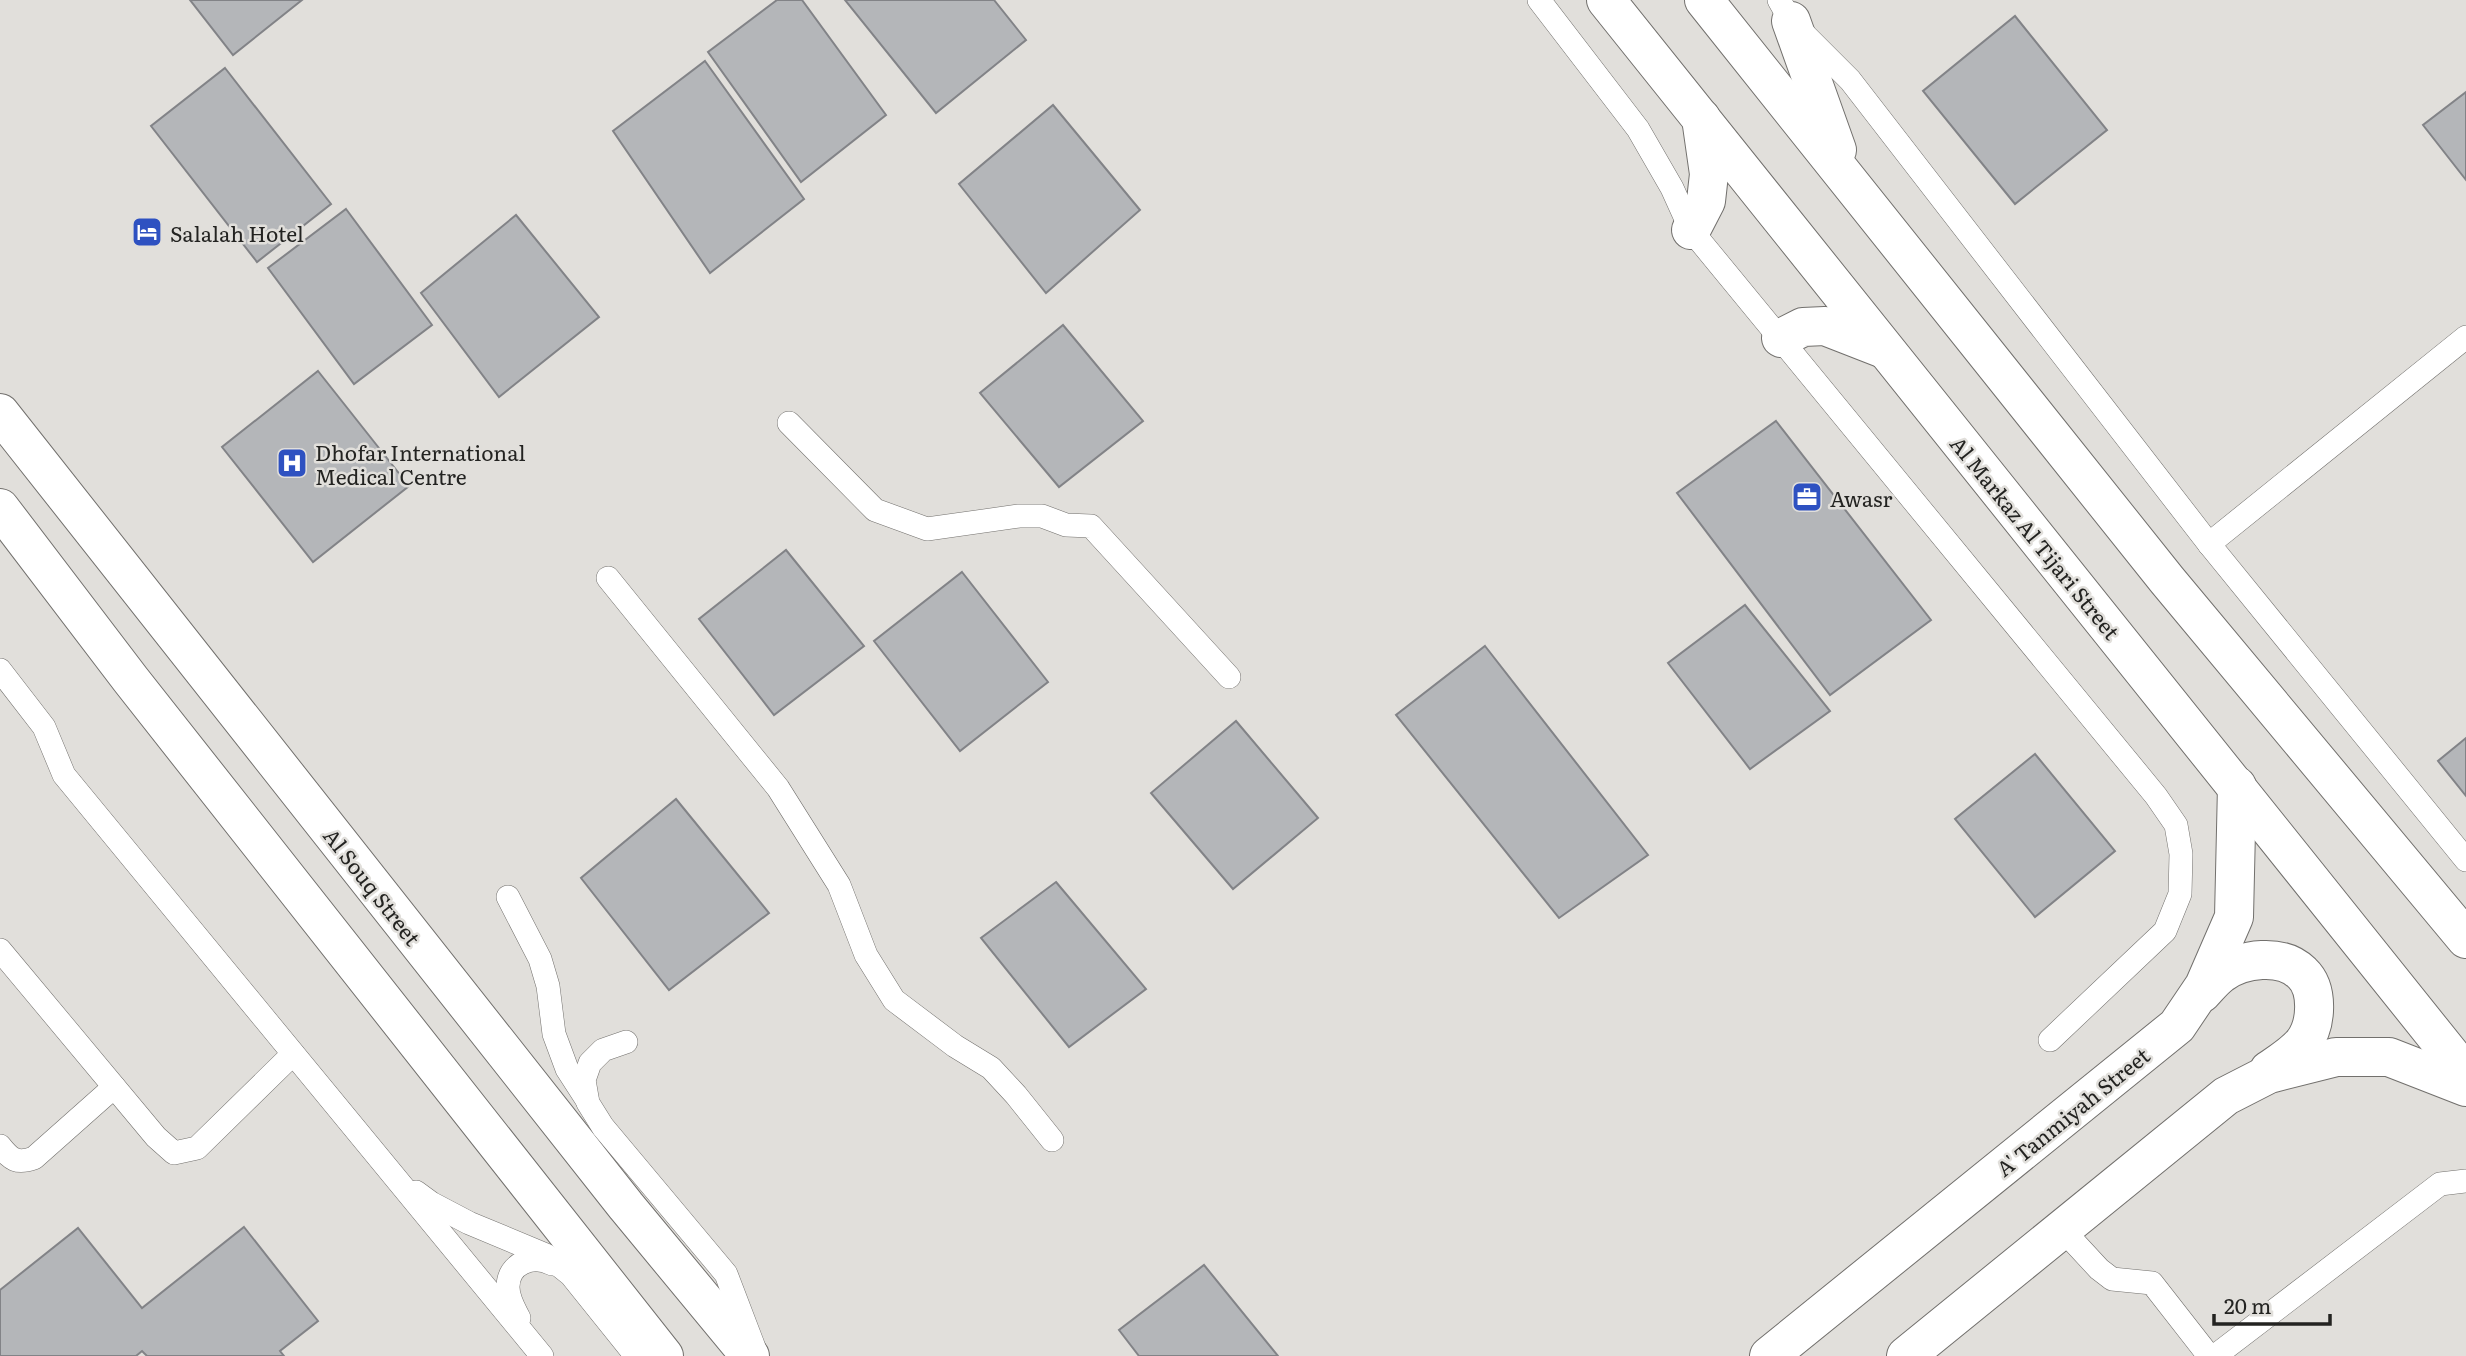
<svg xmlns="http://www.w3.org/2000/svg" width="2466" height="1356" viewBox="0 0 2466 1356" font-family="Literata,serif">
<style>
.building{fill:#b4b6b9;stroke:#828387;stroke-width:2}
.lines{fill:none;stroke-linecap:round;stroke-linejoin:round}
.service-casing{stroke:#72706d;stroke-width:24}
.tertiary-casing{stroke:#72706d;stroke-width:40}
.service{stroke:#fff;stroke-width:23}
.tertiary{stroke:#fff;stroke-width:38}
.labels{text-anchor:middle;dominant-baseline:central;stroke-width:5;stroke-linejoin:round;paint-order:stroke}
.poi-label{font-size:21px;fill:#232321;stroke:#e1dfdb;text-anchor:start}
.street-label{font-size:21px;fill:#232321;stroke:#e1dfdb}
</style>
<rect width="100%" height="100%" fill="#e1dfdb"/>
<g class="building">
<path d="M190 0H302L233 55Z"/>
<path d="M777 0H802L886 115 801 182 708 52Z"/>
<path d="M845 0H994L1026 40 936 113Z"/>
<path d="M2015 16 2107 130 2015 204 1923 91Z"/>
<path d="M705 61 804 199 710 273 613 131Z"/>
<path d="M225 68 331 204 257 262 151 126Z"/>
<path d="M2466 92V180L2423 125Z"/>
<path d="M1053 105 1140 210 1046 293 959 184Z"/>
<path d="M346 209 432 325 354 384 268 268Z"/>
<path d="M516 215 599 317 499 397 421 293Z"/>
<path d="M1063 325 1143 421 1059 487 980 393Z"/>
<path d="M318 371 409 486 313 562 222 447Z"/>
<path d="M1776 421 1931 620 1830 695 1677 493Z"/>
<path d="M786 550 864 646 774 715 699 619Z"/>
<path d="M962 572 1048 682 960 751 874 641Z"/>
<path d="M1745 605 1830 711 1750 769 1668 663Z"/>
<path d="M1485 646 1648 855 1559 918 1396 715Z"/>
<path d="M1236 721 1318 818 1233 889 1151 793Z"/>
<path d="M2466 738V796L2438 761Z"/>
<path d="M2035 754 2115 851 2035 917 1955 819Z"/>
<path d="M676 799 769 913 669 990 581 878Z"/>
<path d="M1056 882 1146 989 1069 1047 981 938Z"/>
<path d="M244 1227 318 1321 280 1351 284 1356H147L142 1351 136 1356H0V1290L78 1228 142 1308Z"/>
<path d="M1204 1265 1278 1356H1139L1119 1330Z"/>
</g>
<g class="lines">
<g class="service-casing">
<g id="service">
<path d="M1539 0 1638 129 1672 188 1691 230 2156 796 2176 825 2181 854 2180 894 2165 931 2050 1040"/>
<path d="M1779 0 1791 21 1850 80 2209 544 2466 860"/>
<path d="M789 423 875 510 927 529 1019 516H1042L1066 525 1091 526 1229 677"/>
<path d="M2209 544 2466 337"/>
<path d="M608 578 778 788 839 885 866 955 894 1000 955 1046 991 1068 1016 1095 1052 1140"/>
<path d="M0 670 44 727 64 775 542 1356"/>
<path d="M508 897 540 959 548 986 554 1034 567 1069 587 1100"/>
<path d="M0 950 156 1137 174 1153 197 1148 293 1054"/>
<path d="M626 1042 603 1050 590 1063 584 1080 588 1103 603 1127 726 1274 755 1350"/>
<path d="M0 1146C11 1160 17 1164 34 1158L114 1087"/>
<path d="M416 1192 431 1203 469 1223 546 1255 571 1275 636 1356"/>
<path d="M2062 1229 2099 1269 2112 1279 2152 1283 2209 1356"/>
<path d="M519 1318C514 1308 508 1299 508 1287 508 1263 533 1254 552 1264"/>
<path d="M2215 1356 2440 1184 2466 1181"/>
</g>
</g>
<g class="tertiary-casing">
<g id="tertiary">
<path d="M1606 0 2466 1074"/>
<path d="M1704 0 2167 580 2466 939"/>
<path d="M1791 21 1837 150"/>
<path d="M1691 230 1706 201 1709 174 1701 118"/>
<path d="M1781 338 1803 327 1825 326 1884 349"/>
<path d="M0 413 626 1206 750 1356"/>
<path d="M0 508 131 680 664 1356"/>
<path d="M2202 993C2208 987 2214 979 2221 974 2242 958 2282 953 2302 973 2319 989 2317 1025 2303 1043 2294 1054 2281 1062 2269 1070"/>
<path d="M1769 1356 2177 1026 2204 986 2234 917 2237 786"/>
<path d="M1906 1356 2226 1096 2269 1074 2336 1057H2389L2466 1087"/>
</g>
</g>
<use href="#service" class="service"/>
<use href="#tertiary" class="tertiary"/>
</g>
<defs>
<g id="hotel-square" transform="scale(1.575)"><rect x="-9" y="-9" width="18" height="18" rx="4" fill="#2e51c1" stroke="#e1dfdb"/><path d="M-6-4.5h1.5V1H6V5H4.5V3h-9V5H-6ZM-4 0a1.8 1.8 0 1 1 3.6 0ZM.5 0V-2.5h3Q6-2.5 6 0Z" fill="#fff"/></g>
<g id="hospital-square" transform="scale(1.575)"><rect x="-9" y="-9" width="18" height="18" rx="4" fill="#2e51c1" stroke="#e1dfdb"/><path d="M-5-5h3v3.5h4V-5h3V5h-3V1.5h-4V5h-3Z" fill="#fff"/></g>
<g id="office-square" transform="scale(1.575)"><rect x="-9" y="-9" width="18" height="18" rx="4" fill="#2e51c1" stroke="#e1dfdb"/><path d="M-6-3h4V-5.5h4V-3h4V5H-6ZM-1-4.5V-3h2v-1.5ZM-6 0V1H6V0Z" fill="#fff"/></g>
</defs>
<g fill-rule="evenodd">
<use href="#hotel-square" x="147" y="232"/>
<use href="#hospital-square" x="292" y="463"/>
<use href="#office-square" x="1807" y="497"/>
</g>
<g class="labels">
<g class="poi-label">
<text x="170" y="232">Salalah Hotel</text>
<text x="315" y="451">Dhofar International<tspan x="315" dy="24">Medical Centre</tspan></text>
<text x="1830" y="497">Awasr</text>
</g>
<g class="street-label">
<text transform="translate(2036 537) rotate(51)">Al Markaz Al Tijari Street</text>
<text transform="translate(373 886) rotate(52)">Al Souq Street</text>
<text transform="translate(2072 1111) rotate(-39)">A' Tanmiyah Street</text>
</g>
</g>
<path d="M2214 1314v10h116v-10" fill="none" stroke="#232321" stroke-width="3.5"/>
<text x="2224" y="1314" font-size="21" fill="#232321" stroke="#e1dfdb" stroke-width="5" paint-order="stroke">20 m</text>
</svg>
